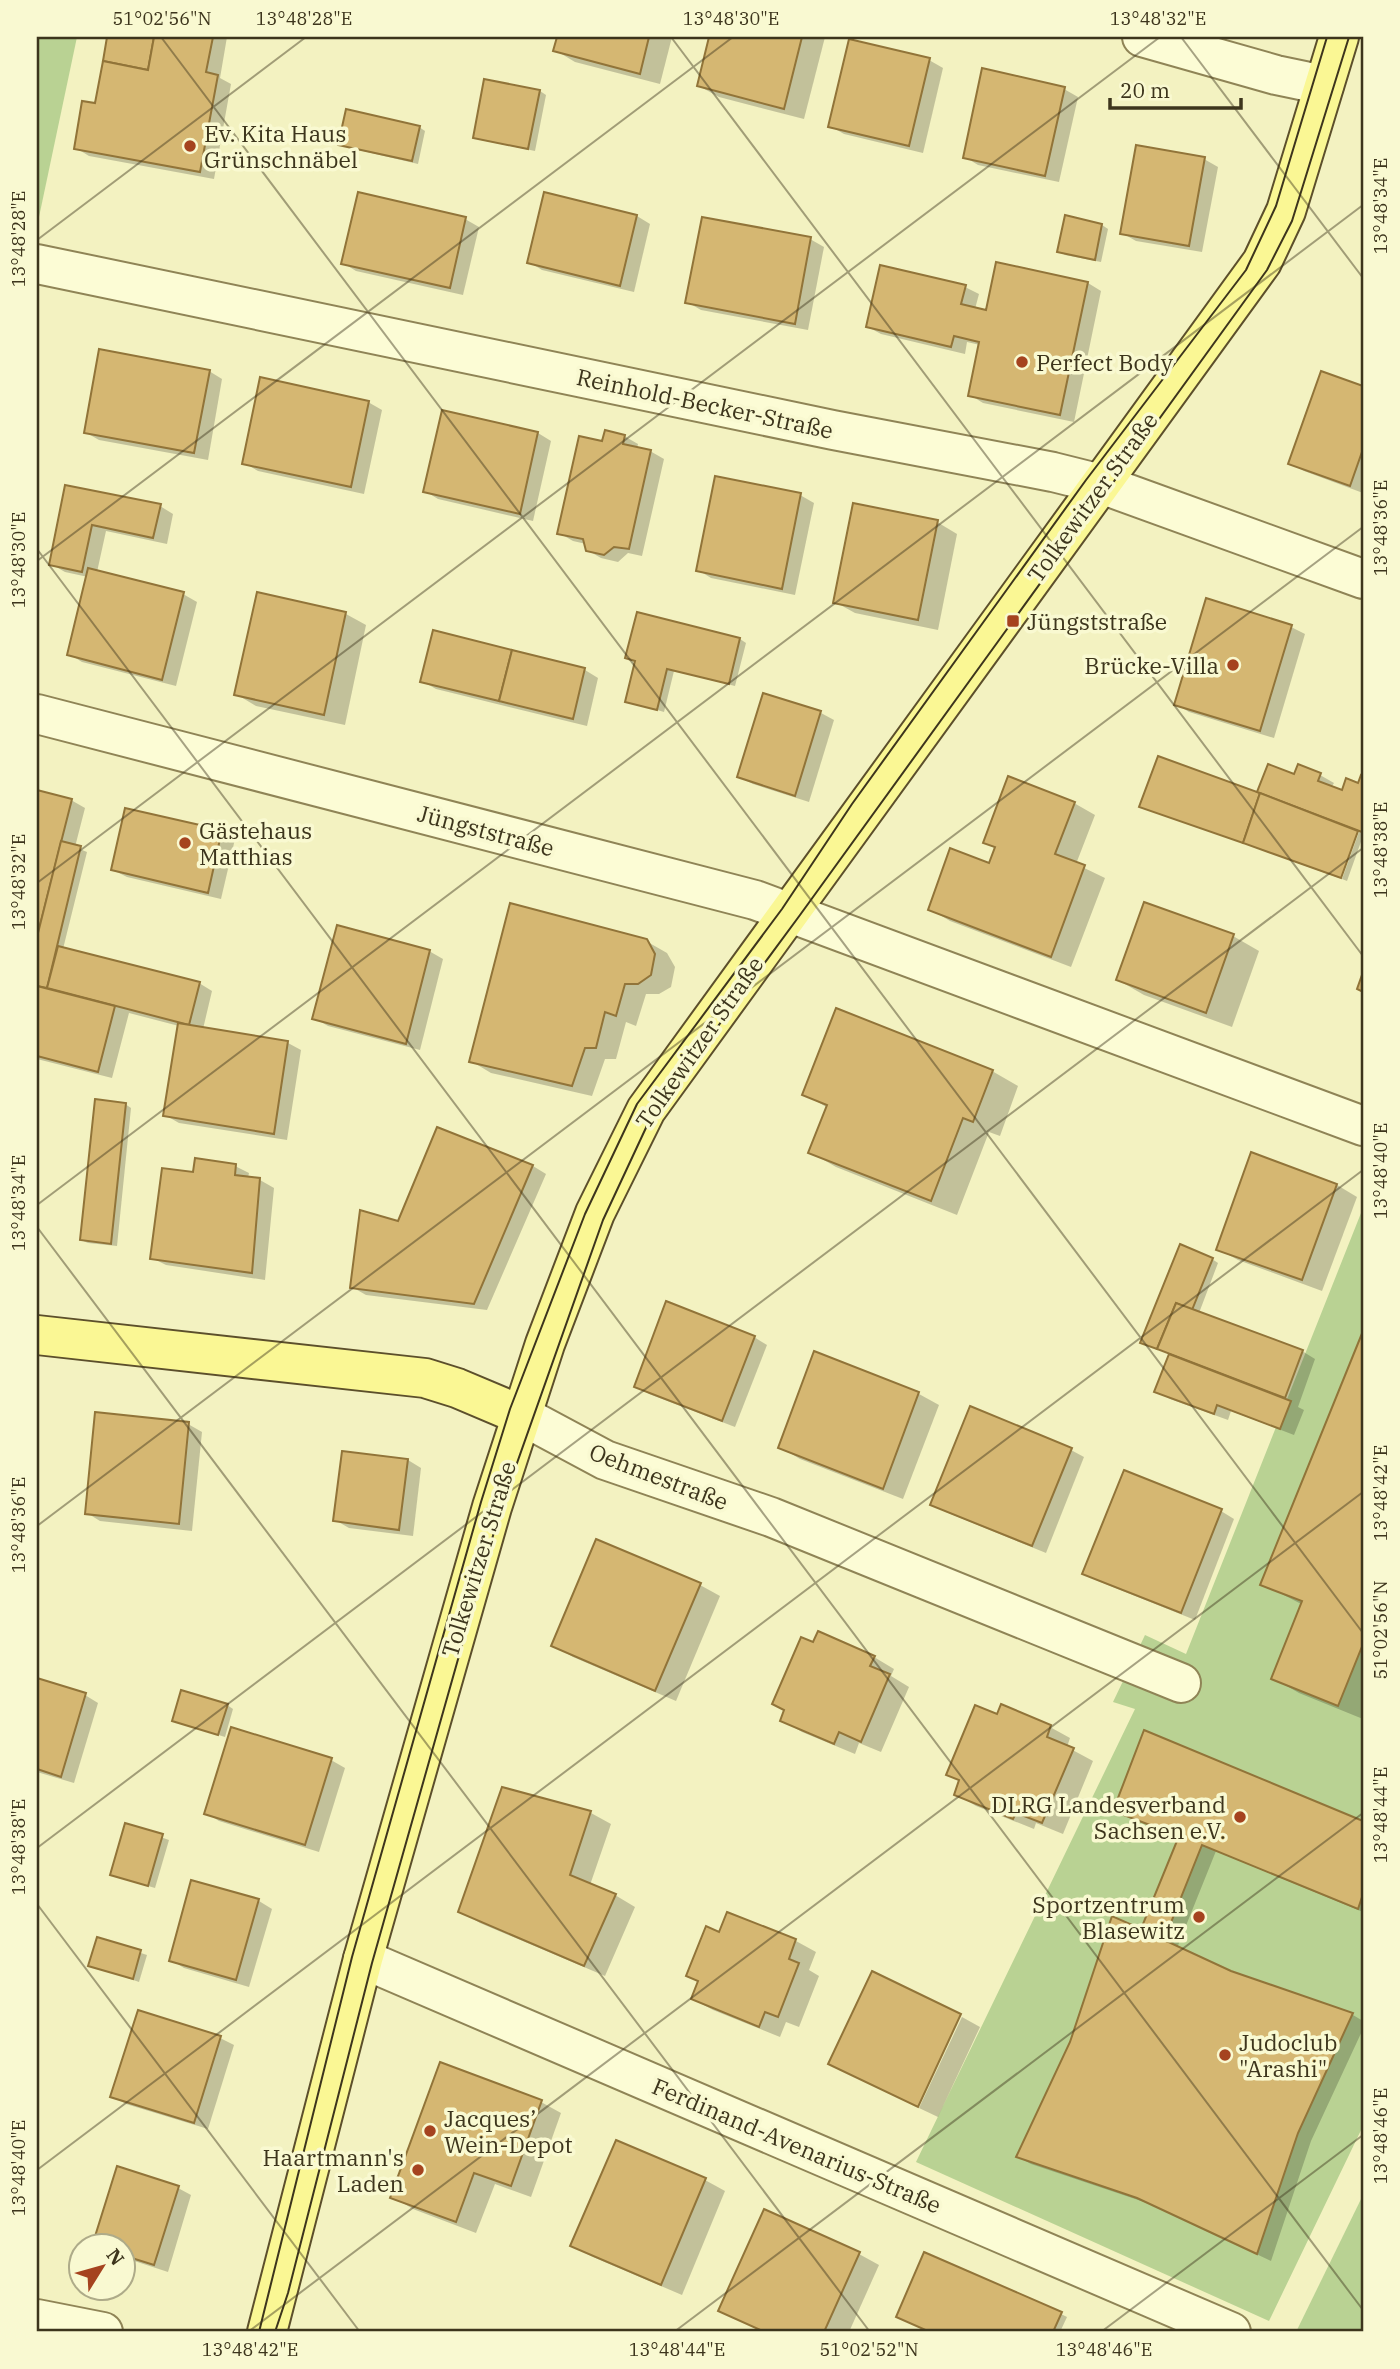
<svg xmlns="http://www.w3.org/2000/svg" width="1400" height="2369" viewBox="0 0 1400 2369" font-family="'IBM Plex Serif',serif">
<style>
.green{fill:#b9d293}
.shadow{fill:#0003}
.building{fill:#d5b772;stroke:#917439;stroke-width:2}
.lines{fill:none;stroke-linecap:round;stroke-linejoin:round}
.minor-casing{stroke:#8f8456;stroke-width:42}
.major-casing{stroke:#5c4f2b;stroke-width:42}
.minor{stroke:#fcfcd5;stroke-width:38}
.major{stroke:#faf794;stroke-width:38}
.tram{stroke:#3d351c;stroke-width:2}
.ticks{fill:none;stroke:#3d351c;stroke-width:2;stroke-opacity:0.45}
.poi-dot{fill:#a5431f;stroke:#f9f9d1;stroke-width:2.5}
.labels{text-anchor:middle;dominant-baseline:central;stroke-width:7;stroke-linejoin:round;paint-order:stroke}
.poi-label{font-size:23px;fill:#3d351c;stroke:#f9f9d1;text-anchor:start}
.street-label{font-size:23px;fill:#3d351c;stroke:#f9f9d1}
.neatline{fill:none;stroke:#3d351c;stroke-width:2.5}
.ticks-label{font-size:18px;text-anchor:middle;fill:#3d351c}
</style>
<rect width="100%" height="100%" fill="#f3f2c1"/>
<g class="green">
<path d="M37 37H77L39 217H37Z"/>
<path d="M1363 1208V2126L1269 2321 916 2162 1135 1709 1113 1702 1145 1635 1186 1654Z"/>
<path d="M1363 2195V2332H1296Z"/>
</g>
<g class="shadow">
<path d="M109 37H227L220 78 231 84 214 179 89 156 76 148 96 105Z"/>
<path d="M558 37H672L660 84 575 62 555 50Z"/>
<path d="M711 37H825L804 119 719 97 699 86Z"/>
<path d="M929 60 943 68 923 153 844 134 830 126Z"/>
<path d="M486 81 540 91 546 95 535 151 481 140 475 137Z"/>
<path d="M1064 89 1078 97 1059 182 978 165 965 157Z"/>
<path d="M419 127 425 131 418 164 346 147 340 144Z"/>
<path d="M1204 159 1218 167 1202 252 1136 241 1122 233Z"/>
<path d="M545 194 637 216 650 224 634 292 542 270 529 262Z"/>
<path d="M1066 217 1102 225 1108 229 1101 262 1065 255 1059 251Z"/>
<path d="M465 219 479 227 463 295 356 271 343 263Z"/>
<path d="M810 239 824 247 808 330 701 310 687 302Z"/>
<path d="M997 264 1088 283 1101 291 1074 422 983 403 970 395 980 345 967 342 965 354 881 334 868 327 965 287 979 294 975 309 987 312Z"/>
<path d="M209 371 222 379 208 460 99 440 85 432Z"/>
<path d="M1322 374 1363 388V493L1304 471 1291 464Z"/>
<path d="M368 402 382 410 364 494 258 471 244 463Z"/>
<path d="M538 433 551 441 533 521 438 499 425 491Z"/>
<path d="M624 436 638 444 637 449 650 451 664 459 642 556 628 553 618 562 601 558 587 550 586 544 573 541 559 533 604 443Z"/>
<path d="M66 487 160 506 173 514 167 544 106 531 97 572 183 594 197 602 176 686 82 662 69 654 88 577 65 572 51 564Z"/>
<path d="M800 495 814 503 795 595 711 578 698 570Z"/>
<path d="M937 522 957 534 938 630 855 613 835 602Z"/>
<path d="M258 594 346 614 366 625 345 725 256 706 236 694Z"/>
<path d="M638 614 740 639 746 643 735 686 674 671 664 712 627 701 637 662 627 657Z"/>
<path d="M1291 627 1305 634 1274 738 1189 712 1176 704Z"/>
<path d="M434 633 585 670 598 678 587 726 436 689 422 681Z"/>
<path d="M765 695 821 713 834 720 809 802 753 784 739 777Z"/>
<path d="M1299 767 1320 775 1334 783 1331 788 1343 792 1359 785 1363 778V836L1347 881 1342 879 1359 832H1356L1339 878 1148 809 1271 800 1295 776Z"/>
<path d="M37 791 71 800 85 808 75 847 87 852 63 949 199 983 212 991 203 1029 288 1043 301 1050 287 1140 179 1123 165 1115 179 1026 129 1013 112 1078 37 1059Z"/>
<path d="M1074 803 1095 815 1076 864 1105 878 1071 967 950 921 930 909 990 865 996 849 985 842Z"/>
<path d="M221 831 235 839 221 899 127 877 113 870Z"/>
<path d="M1233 936 1259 951 1232 1027 1144 995 1118 980Z"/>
<path d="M646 941 667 953 675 967 671 987 659 994H646L636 1026 626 1022 616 1059H605L592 1096 491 1073 471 1061Z"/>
<path d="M429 951 443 959 420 1050 328 1026 314 1018Z"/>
<path d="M992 1071 1018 1086 1000 1136 989 1132 957 1215 836 1167 810 1152 828 1108 804 1094Z"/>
<path d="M125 1104 131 1108 117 1246 88 1243 81 1240Z"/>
<path d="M437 1129 533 1166 546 1174 487 1310 366 1295 352 1287 399 1223Z"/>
<path d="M1252 1155 1337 1185 1357 1197 1322 1291 1238 1260 1218 1249Z"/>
<path d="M235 1166 249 1173 248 1178 260 1180 274 1188 265 1280 166 1265 152 1258 194 1174Z"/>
<path d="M1212 1259 1218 1263 1199 1313 1302 1351 1315 1359 1298 1407 1304 1410 1294 1435 1231 1411 1228 1420 1170 1399 1156 1391 1170 1355 1166 1352Z"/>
<path d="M1363 1336V1719L1299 1693 1273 1678 1303 1605 1263 1584Z"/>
<path d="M754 1337 767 1345 735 1427 649 1394 636 1386Z"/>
<path d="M815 1354 919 1394 939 1405 903 1499 800 1459 780 1447Z"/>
<path d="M188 1424 202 1432 192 1531 100 1521 87 1513Z"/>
<path d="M1071 1450 1084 1457 1046 1553 946 1512 932 1504Z"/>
<path d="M343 1453 408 1460 421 1468 413 1536 349 1528 335 1520Z"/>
<path d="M1221 1511 1234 1519 1195 1620 1098 1581 1084 1573Z"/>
<path d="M700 1585 720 1596 676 1701 573 1657 553 1645Z"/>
<path d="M814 1645 874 1657 894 1669 891 1676 909 1687 881 1752 859 1743 855 1754 802 1732 782 1720Z"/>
<path d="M37 1680 85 1695 98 1703 74 1783 37 1772Z"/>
<path d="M227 1705 233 1709 225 1737 174 1721Z"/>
<path d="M998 1716 1050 1727 1070 1738 1067 1747 1093 1761 1063 1834 1036 1823 1034 1829 976 1806 956 1794 961 1781 948 1774Z"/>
<path d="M1145 1733 1363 1823V1912L1216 1851 1177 1948 1230 1973 1353 2015 1363 2021V2029L1311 2141 1271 2261 1153 2205 1031 2164 1018 2157 1142 1932 1180 1838 1129 1818 1115 1810Z"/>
<path d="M331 1760 345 1768 319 1852 219 1821 206 1813Z"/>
<path d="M503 1789 591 1813 611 1824 590 1885 615 1895 635 1907 605 1976 480 1923 460 1911Z"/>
<path d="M127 1825 169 1840 155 1888 118 1877Z"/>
<path d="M193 1882 259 1901 272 1909 249 1987 184 1968 171 1960Z"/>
<path d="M728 1914 796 1941 816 1952 809 1970 819 1976 799 2027 786 2022 780 2037 713 2010 693 1999Z"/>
<path d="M98 1939 147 1955 139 1982 90 1965Z"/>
<path d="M962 2017 980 2027 938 2117 919 2108Z"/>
<path d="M220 2038 234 2045 208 2129 126 2104 112 2096Z"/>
<path d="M541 2102 561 2113 531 2197 495 2184 476 2233 413 2209 393 2197Z"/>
<path d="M617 2142 705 2180 725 2191 682 2295 593 2257 572 2246Z"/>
<path d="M178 2188 191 2195 168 2272 122 2257V2246L94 2245Z"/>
<path d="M859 2254 879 2265 849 2332H763L721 2310Z"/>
<path d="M1061 2314 1067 2317 1060 2332H932L904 2320Z"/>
</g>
<g class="building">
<path d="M107 37H154L148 70 103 61Z"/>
<path d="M154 37H213L206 72 218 75 200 172 74 149 82 101 95 103 103 61 148 70Z"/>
<path d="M557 37H649L640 74 553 51Z"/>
<path d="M709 37H802L784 109 697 86Z"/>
<path d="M849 39 930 58 909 146 828 127Z"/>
<path d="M982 68 1065 87 1045 176 963 158Z"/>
<path d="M484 79 540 90 528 149 473 138Z"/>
<path d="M346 109 420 126 412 161 338 145Z"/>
<path d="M1136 145 1205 157 1189 246 1120 234Z"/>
<path d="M358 192 466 217 450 288 341 264Z"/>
<path d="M544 192 637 215 620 286 527 263Z"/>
<path d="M1065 215 1102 224 1095 260 1057 252Z"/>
<path d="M702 217 811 237 795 324 685 303Z"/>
<path d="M996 262 1088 282 1060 415 968 396 979 342 954 336 951 347 866 327 880 265 966 285 961 304 986 310Z"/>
<path d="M99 349 210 370 194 453 84 433Z"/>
<path d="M1321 371 1363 386V449L1350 486 1288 464Z"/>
<path d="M260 377 369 401 351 487 242 464Z"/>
<path d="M442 410 538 432 520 514 423 492Z"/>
<path d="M605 430 625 435 623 444 651 450 629 549 614 547 604 555 586 551 583 539 557 534 579 436 602 441Z"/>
<path d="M715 476 801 493 782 589 696 571Z"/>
<path d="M65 485 161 504 153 538 92 525 82 572 49 565Z"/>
<path d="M853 503 938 520 918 620 833 603Z"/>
<path d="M88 568 184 592 162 680 67 655Z"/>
<path d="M257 592 346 612 324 715 234 695Z"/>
<path d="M1206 598 1292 625 1260 731 1174 705Z"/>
<path d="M637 612 740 638 729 684 667 669 657 710 625 702 635 661 625 658Z"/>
<path d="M433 630 512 650 499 701 420 682Z"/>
<path d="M512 650 585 668 573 719 499 701Z"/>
<path d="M763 693 821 711 795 796 737 777Z"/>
<path d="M1158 756 1260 793 1243 843 1139 807Z"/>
<path d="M1268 764 1294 774 1298 764 1321 773 1318 781 1342 790 1346 778 1358 783 1361 775 1363 776 1362 832 1257 792Z"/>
<path d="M1008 776 1075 802 1055 854 1085 865 1051 957 928 910 950 848 989 863 995 847 983 843Z"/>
<path d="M37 790 72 799 37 937Z"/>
<path d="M1260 793 1358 831 1341 878 1243 843Z"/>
<path d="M125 808 222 830 208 893 111 870Z"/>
<path d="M61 841 81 846 47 988 37 986V937Z"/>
<path d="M1144 902 1234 934 1206 1013 1116 980Z"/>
<path d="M510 903 647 939 655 954 651 975 638 984H625L616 1016 605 1012 596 1048H585L572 1086 469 1062Z"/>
<path d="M337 925 430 950 406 1044 312 1019Z"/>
<path d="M58 946 200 982 189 1025 47 988Z"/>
<path d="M1363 972V992L1357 989Z"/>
<path d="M37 986 115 1006 98 1072 37 1056Z"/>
<path d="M836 1008 993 1070 973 1122 963 1118 931 1201 808 1153 827 1105 802 1095Z"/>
<path d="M178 1023 288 1041 274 1134 163 1116Z"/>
<path d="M95 1099 126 1103 111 1244 80 1240Z"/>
<path d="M437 1127 533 1165 474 1304 350 1288 360 1210 398 1221Z"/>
<path d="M1251 1152 1337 1184 1302 1280 1216 1250Z"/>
<path d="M195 1158 236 1164 235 1175 260 1178 252 1273 150 1259 162 1168 193 1172Z"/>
<path d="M1180 1244 1213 1258 1192 1310 1176 1303 1157 1349 1140 1343Z"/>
<path d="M666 1301 755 1336 722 1421 634 1387Z"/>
<path d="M1176 1303 1303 1350 1285 1398 1157 1349Z"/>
<path d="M1363 1331V1644L1338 1706 1271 1679 1302 1601 1260 1585Z"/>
<path d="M814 1351 919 1392 883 1489 778 1448Z"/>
<path d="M1169 1354 1291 1401 1280 1429 1217 1405 1214 1414 1154 1392Z"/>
<path d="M970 1406 1072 1448 1032 1546 930 1505Z"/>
<path d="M95 1412 189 1422 179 1524 85 1514Z"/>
<path d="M342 1451 408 1459 399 1530 333 1521Z"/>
<path d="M1124 1470 1222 1509 1181 1613 1082 1574Z"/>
<path d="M596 1539 701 1583 655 1691 551 1646Z"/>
<path d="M818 1631 875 1656 870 1666 890 1674 861 1742 839 1732 834 1744 780 1721 784 1710 772 1704 801 1637 813 1642Z"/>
<path d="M37 1678 86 1693 61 1777 37 1769Z"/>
<path d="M181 1690 228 1704 218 1735 172 1721Z"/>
<path d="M1001 1704 1051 1725 1047 1737 1074 1748 1042 1823 1016 1813 1013 1819 954 1795 959 1780 946 1775 975 1705 997 1714Z"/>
<path d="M231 1727 332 1758 305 1845 204 1814Z"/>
<path d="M1144 1730 1363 1821V1894L1358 1909 1202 1845 1164 1940 1231 1971 1353 2013 1298 2133 1257 2254 1137 2198 1016 2157 1070 2042 1112 1916 1141 1929 1179 1836 1113 1811Z"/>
<path d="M502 1787 591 1811 570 1875 616 1894 584 1966 458 1912Z"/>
<path d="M125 1823 163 1834 148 1886 110 1875Z"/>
<path d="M191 1880 259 1899 236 1980 169 1961Z"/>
<path d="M727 1912 796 1939 789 1959 799 1963 778 2017 765 2012 759 2027 691 1999 698 1981 686 1976 706 1926 719 1932Z"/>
<path d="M97 1937 141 1950 133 1979 88 1966Z"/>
<path d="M872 1971 961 2014 918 2107 828 2064Z"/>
<path d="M138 2010 221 2036 194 2123 110 2097Z"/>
<path d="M440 2062 542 2100 511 2186 474 2173 456 2222 390 2198Z"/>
<path d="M616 2140 706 2178 661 2285 570 2246Z"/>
<path d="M117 2166 179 2186 154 2265 122 2255V2246H92Z"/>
<path d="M764 2209 860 2252 824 2332H765L718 2311Z"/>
<path d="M924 2252 1062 2312 1053 2332H930L896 2317Z"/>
</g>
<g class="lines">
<g class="minor-casing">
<g id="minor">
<path d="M1142 37 1276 75 1324 85"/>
<path d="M37 264 833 430 1053 472 1101 484 1363 579"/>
<path d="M37 714 755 900 1363 1126"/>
<path d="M521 1415 605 1460 771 1517 1181 1683"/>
<path d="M363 1959 1231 2332"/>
<path d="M37 2319 103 2332"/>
</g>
</g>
<g class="major-casing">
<g id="major">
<path d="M37 1335 425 1378 457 1388 521 1415"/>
<path d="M267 2332 363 1959 492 1507 545 1344 595 1213 646 1110 1262 262 1286 211 1339 37"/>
</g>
</g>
<use href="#minor" class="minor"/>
<use href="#major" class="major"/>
<g class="tram">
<path d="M259 2332 352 1957 481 1502 510 1409 585 1214 637 1104 782 909 852 804 1086 480 1246 270 1276 206 1327 37"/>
<path d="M275 2332 288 2293 372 1963 500 1511 603 1220 651 1117 800 915 1267 270 1292 221 1349 37"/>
</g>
</g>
<path class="ticks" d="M161 37 1363 1633M671 37 1363 956M1181 37 1363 278M37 240 306 37M37 549 1363 2310M37 561 733 37M37 883 1160 37M37 1205 1363 205M37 1227 870 2332M37 1526 1363 527M37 1848 1363 848M37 1904 360 2332M37 2170 1363 1170M248 2332 1363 1492M674 2332 1363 1813M1101 2332 1363 2135"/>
<g class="poi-dot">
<circle cx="190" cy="146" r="7"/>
<circle cx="1022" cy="362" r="7"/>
<rect x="1006" y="614" width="14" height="14" rx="3.5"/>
<circle cx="1233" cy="665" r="7"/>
<circle cx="185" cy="843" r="7"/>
<circle cx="1240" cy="1817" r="7"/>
<circle cx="1199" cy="1917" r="7"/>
<circle cx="1225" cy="2055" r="7"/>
<circle cx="430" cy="2131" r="7"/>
<circle cx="418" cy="2170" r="7"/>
</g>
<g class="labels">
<g class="poi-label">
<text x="204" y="133">Ev. Kita Haus<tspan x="204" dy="26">Grünschnäbel</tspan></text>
<text x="1036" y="362">Perfect Body</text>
<text x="1027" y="621">Jüngststraße</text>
<text x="1219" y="665" text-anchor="end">Brücke-Villa</text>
<text x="199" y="830">Gästehaus<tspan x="199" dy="26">Matthias</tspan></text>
<text x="1226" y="1804" text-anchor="end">DLRG Landesverband<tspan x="1226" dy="26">Sachsen e.V.</tspan></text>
<text x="1185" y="1904" text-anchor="end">Sportzentrum<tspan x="1185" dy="26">Blasewitz</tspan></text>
<text x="1239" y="2042">Judoclub<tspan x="1239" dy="26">"Arashi"</tspan></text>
<text x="444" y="2118">Jacques’<tspan x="444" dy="26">Wein-Depot</tspan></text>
<text x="404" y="2157" text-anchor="end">Haartmann's<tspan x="404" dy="26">Laden</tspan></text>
</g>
<g class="street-label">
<text transform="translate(705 403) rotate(12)">Reinhold-Becker-Straße</text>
<text transform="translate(1092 497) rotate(-54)">Tolkewitzer Straße</text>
<text transform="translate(486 830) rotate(15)">Jüngststraße</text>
<text transform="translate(699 1042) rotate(-55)">Tolkewitzer Straße</text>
<text transform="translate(659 1476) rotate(21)">Oehmestraße</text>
<text transform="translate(478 1559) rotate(-73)">Tolkewitzer Straße</text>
<text transform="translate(797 2145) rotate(23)">Ferdinand-Avenarius-Straße</text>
</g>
</g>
<rect width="1400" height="2369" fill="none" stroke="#f9f9d1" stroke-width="77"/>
<g transform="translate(102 2267) rotate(53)"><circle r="33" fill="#f9f9d1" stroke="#aeab89" stroke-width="2"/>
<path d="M0-5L12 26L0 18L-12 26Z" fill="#a5431f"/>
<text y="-10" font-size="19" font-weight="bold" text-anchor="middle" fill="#3d351c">N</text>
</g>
<path d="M1110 98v10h131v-10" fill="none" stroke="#3d351c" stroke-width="3.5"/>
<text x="1120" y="98" font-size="21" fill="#3d351c" stroke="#f9f9d1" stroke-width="5" paint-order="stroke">20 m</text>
<rect x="38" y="38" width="1324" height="2292" class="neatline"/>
<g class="ticks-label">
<text x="162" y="25">51°02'56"N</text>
<text x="304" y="25">13°48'28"E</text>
<text x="731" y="25">13°48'30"E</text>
<text x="1158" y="25">13°48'32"E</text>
<text transform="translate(1381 206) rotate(-90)" y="6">13°48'34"E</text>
<text transform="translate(19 239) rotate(-90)" y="6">13°48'28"E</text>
<text transform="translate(1381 528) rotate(-90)" y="6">13°48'36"E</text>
<text transform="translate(19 560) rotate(-90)" y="6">13°48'30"E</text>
<text transform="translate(1381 850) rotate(-90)" y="6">13°48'38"E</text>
<text transform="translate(19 882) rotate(-90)" y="6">13°48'32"E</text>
<text transform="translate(1381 1171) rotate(-90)" y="6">13°48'40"E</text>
<text transform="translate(19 1203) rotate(-90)" y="6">13°48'34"E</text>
<text transform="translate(1381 1493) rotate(-90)" y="6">13°48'42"E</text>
<text transform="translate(19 1525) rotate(-90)" y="6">13°48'36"E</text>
<text transform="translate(1381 1630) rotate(-90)" y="6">51°02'56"N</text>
<text transform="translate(1381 1815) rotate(-90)" y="6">13°48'44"E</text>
<text transform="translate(19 1847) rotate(-90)" y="6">13°48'38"E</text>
<text transform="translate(1381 2136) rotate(-90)" y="6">13°48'46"E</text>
<text transform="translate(19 2168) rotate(-90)" y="6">13°48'40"E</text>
<text x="250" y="2356">13°48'42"E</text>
<text x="677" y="2356">13°48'44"E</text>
<text x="869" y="2356">51°02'52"N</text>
<text x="1104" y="2356">13°48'46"E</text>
</g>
</svg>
